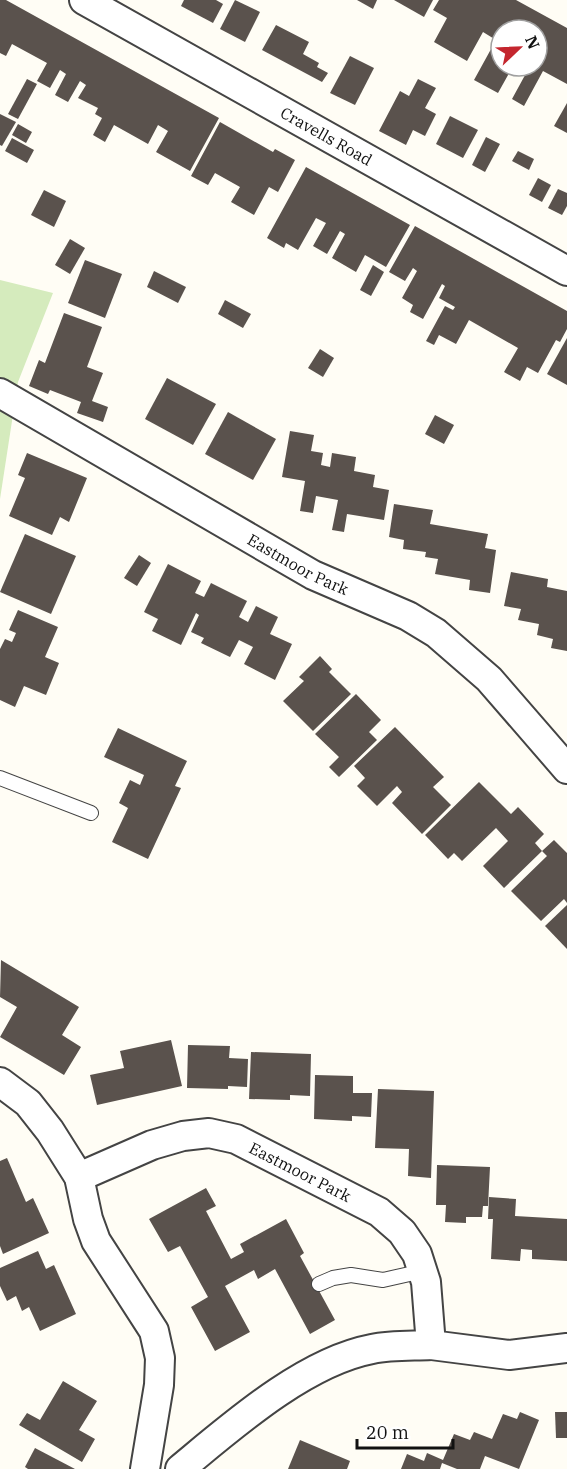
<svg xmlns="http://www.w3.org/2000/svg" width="567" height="1469" viewBox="0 0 567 1469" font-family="'IBM Plex Serif',serif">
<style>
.green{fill:#d5ebbd}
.building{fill:#5a524d}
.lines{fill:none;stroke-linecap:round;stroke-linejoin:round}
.lane-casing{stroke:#444;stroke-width:16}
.street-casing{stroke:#444;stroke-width:32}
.lane{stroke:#fff;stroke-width:14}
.street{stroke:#fff;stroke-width:28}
.labels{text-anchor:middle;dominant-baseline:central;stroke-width:6;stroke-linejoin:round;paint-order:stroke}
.street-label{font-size:16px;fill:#111;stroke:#fff}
</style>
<rect width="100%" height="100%" fill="#fffdf5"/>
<path class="green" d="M0 280 53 293 18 382 0 499Z"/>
<g class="building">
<path d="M0 0H6L219 118 190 171 156 152 168 131 158 125 148 144 114 125 105 142 93 135 102 118 95 114 98 108 78 98 86 85 80 81 68 102 55 95 66 74 60 70 50 88 37 81 47 63 12 44 6 56 0 53Z"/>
<path d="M184 0H216L223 4 213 23 181 6Z"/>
<path d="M235 0 260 12 245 42 220 29Z"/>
<path d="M357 0H377L373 9Z"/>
<path d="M394 0H433L424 17Z"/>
<path d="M439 0H516L567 28V84L543 71 524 106 512 99 530 66H537V30H501V66H513L498 93 474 80 496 40 483 32 467 61 434 42 447 18 433 10Z"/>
<path d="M276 25 309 42 303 54 319 63 317 67 328 73 322 82 262 50Z"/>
<path d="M350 56 374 68 355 105 330 93Z"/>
<path d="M27 79 37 84 18 119 8 114Z"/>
<path d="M418 79 436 88 425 108 436 114 425 136 413 130 406 145 379 131 400 91 409 96Z"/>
<path d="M567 103V133L554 126Z"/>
<path d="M0 114 16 122 2 146 0 145Z"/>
<path d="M450 116 478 130 463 158 436 144Z"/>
<path d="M220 122 273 152 275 149 295 160 278 192 269 187 254 215 231 202 240 187 215 173 208 185 191 176Z"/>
<path d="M18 124 32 132 26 143 12 135Z"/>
<path d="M486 137 500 144 485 172 472 165Z"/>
<path d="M12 138 34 150 27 163 5 151Z"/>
<path d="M518 151 534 159 529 170 512 161Z"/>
<path d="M306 167 410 225 386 267 365 255 356 272 332 258 345 234 340 231 327 254 313 246 326 223 316 218 298 250 286 243 284 248 267 238Z"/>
<path d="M538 178 551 185 542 202 529 195Z"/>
<path d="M558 189 567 193V206L562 215 548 208Z"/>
<path d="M44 190 66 201 54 227 31 215Z"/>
<path d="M415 226 567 311V329L560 342 556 340 538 373 527 367 520 381 504 372 518 348 469 320 456 344 439 335 434 345 426 341 445 306 453 310 455 307 439 298 445 286 442 284 423 319 410 312 413 305 402 298 417 271 413 268 405 281 389 272Z"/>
<path d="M70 239 85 248 70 274 55 265Z"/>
<path d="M85 260 122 274 105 318 68 303Z"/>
<path d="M373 265 384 272 371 296 360 290Z"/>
<path d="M154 271 186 287 178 303 147 287Z"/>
<path d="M225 300 251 314 243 328 218 314Z"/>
<path d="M64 313 102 327 87 367 103 373 92 401 108 407 103 422 77 413 81 402 50 390 48 394 29 386 39 360 45 363Z"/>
<path d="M567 338V385L547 374Z"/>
<path d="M320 349 334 358 323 377 308 368Z"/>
<path d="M167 378 216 404 193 445 145 419Z"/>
<path d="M228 412 276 439 253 480 205 454Z"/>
<path d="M435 415 454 425 444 444 425 434Z"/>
<path d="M290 431 314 435 311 451 323 453 321 465 330 467 332 453 356 457 354 471 375 475 373 487 389 490 384 520 347 514 344 532 332 530 338 500 316 496 313 513 300 511 305 481 282 477Z"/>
<path d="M27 453 87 478 69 522 60 517 52 535 9 516 25 478 18 475Z"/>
<path d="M394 504 433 510 430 524 488 534 485 548 496 550 490 593 469 590 470 580 435 574 438 559 425 557 426 552 403 549 404 540 389 537Z"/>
<path d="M25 534 76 556 51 614 0 592Z"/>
<path d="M139 555 151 563 137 586 124 578Z"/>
<path d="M168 564 201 581 195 593 204 597 211 583 247 601 239 617 248 622 256 606 278 617 270 634 292 644 275 680 244 664 253 647 239 640 230 657 201 643 204 638 191 632 199 615 196 613 181 645 152 631 158 619 144 612Z"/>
<path d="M511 572 548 579 547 587 567 591V651L551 648 553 639 537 635 539 624 518 620 521 609 504 606Z"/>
<path d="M18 610 58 627 45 657 59 663 46 695 24 686 15 707 0 700V649L5 639 12 642 16 633 9 630Z"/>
<path d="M320 656 332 669 329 672 351 694 313 731 283 701 304 681 299 677Z"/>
<path d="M356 694 381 720 369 732 377 740 339 777 329 767 339 757 315 734Z"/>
<path d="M395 727 444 777 433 787 451 805 422 834 392 803 402 792 397 786 377 806 357 786 365 778 354 766Z"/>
<path d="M118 728 187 761 175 786 181 788 148 859 112 842 128 808 119 803 130 780 140 785 144 775 104 757Z"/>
<path d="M479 782 511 814 518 807 544 834 535 843 542 851 504 888 483 866 508 841 496 828 462 861 454 853 448 859 425 835Z"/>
<path d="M554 840 567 853V903L564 899 541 921 511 891 547 856 542 851Z"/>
<path d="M567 905V949L545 926Z"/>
<path d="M1 960 79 1007 62 1035 81 1047 64 1075 0 1037 17 1007 0 997Z"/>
<path d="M171 1040 182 1086 97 1105 90 1075 124 1068 120 1051Z"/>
<path d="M188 1045 230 1046 229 1058 248 1059 247 1087 228 1086V1089L187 1088Z"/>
<path d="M251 1052 311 1054 310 1096 290 1095V1100L249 1099Z"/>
<path d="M315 1075 353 1076V1093H372L371 1117 352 1116V1121L314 1119Z"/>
<path d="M378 1089 434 1091 431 1178 408 1176 409 1149 375 1148Z"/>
<path d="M7 1158 26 1202 33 1198 49 1233 3 1254 0 1246V1161Z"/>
<path d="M437 1165 490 1167 488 1206H483L482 1217H466V1223L445 1222 446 1205H436Z"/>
<path d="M206 1188 216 1206 206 1211 231 1259 244 1252 240 1244 286 1219 304 1253 300 1256 335 1320 310 1334 275 1269 258 1279 254 1270 225 1286 250 1332 215 1351 191 1307 208 1297 180 1246 168 1252 149 1219Z"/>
<path d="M489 1197 516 1199 515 1216 567 1219V1261L532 1259V1250L521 1249 520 1261 491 1259 493 1219H488Z"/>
<path d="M38 1251 46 1269 54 1265 76 1314 40 1331 29 1307 22 1311 16 1296 7 1301 0 1286V1268Z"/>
<path d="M63 1381 97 1401 79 1430 95 1439 82 1462 19 1425 27 1413 40 1420Z"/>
<path d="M520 1412 539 1420 519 1469 485 1456 480 1469H457L442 1463 440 1469H401L407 1454 424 1461 427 1453 443 1460 454 1434 470 1440 474 1432 492 1439 503 1414 517 1419Z"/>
<path d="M555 1412H567V1438H556Z"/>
<path d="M300 1440 350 1461 347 1469H288Z"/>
<path d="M35 1448 75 1469H28L25 1467Z"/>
</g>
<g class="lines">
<g class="lane-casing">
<g id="lane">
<path d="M0 778 91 813"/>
<path d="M319 1284 333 1278 351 1275 383 1280 423 1271"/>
</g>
</g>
<g class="street-casing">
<g id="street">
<path id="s1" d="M84 0 567 271"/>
<path id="s2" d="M0 393 313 575 408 616 436 633 489 679 567 769"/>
<path d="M0 1082 28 1103 50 1131 79 1177 88 1219 96 1241 154 1331 160 1358 159 1385 145 1469"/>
<path id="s3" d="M79 1177 152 1145 183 1136 209 1133 236 1139 379 1212 402 1232 417 1254 426 1282 431 1345 509 1355 567 1348"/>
<path d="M180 1469C232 1426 304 1362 372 1349 391 1345 412 1346 431 1345"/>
</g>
</g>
<use href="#lane" class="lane"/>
<use href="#street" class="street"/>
</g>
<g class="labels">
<g class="street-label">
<text stroke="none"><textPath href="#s1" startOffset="278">Cravells Road</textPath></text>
<text stroke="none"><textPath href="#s2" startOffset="344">Eastmoor Park</textPath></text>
<text stroke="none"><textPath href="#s3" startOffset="238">Eastmoor Park</textPath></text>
</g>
</g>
<g transform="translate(519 48) rotate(67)"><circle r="28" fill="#ffffff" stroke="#a0a0a0" stroke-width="1.5"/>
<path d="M0-4.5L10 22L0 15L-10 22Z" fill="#c4262e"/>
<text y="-9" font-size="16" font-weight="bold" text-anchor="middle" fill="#111111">N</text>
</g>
<path d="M357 1439v9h96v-9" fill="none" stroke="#111111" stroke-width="3"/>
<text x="366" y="1439" font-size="18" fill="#111111" stroke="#ffffff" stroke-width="4.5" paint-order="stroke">20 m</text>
</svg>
